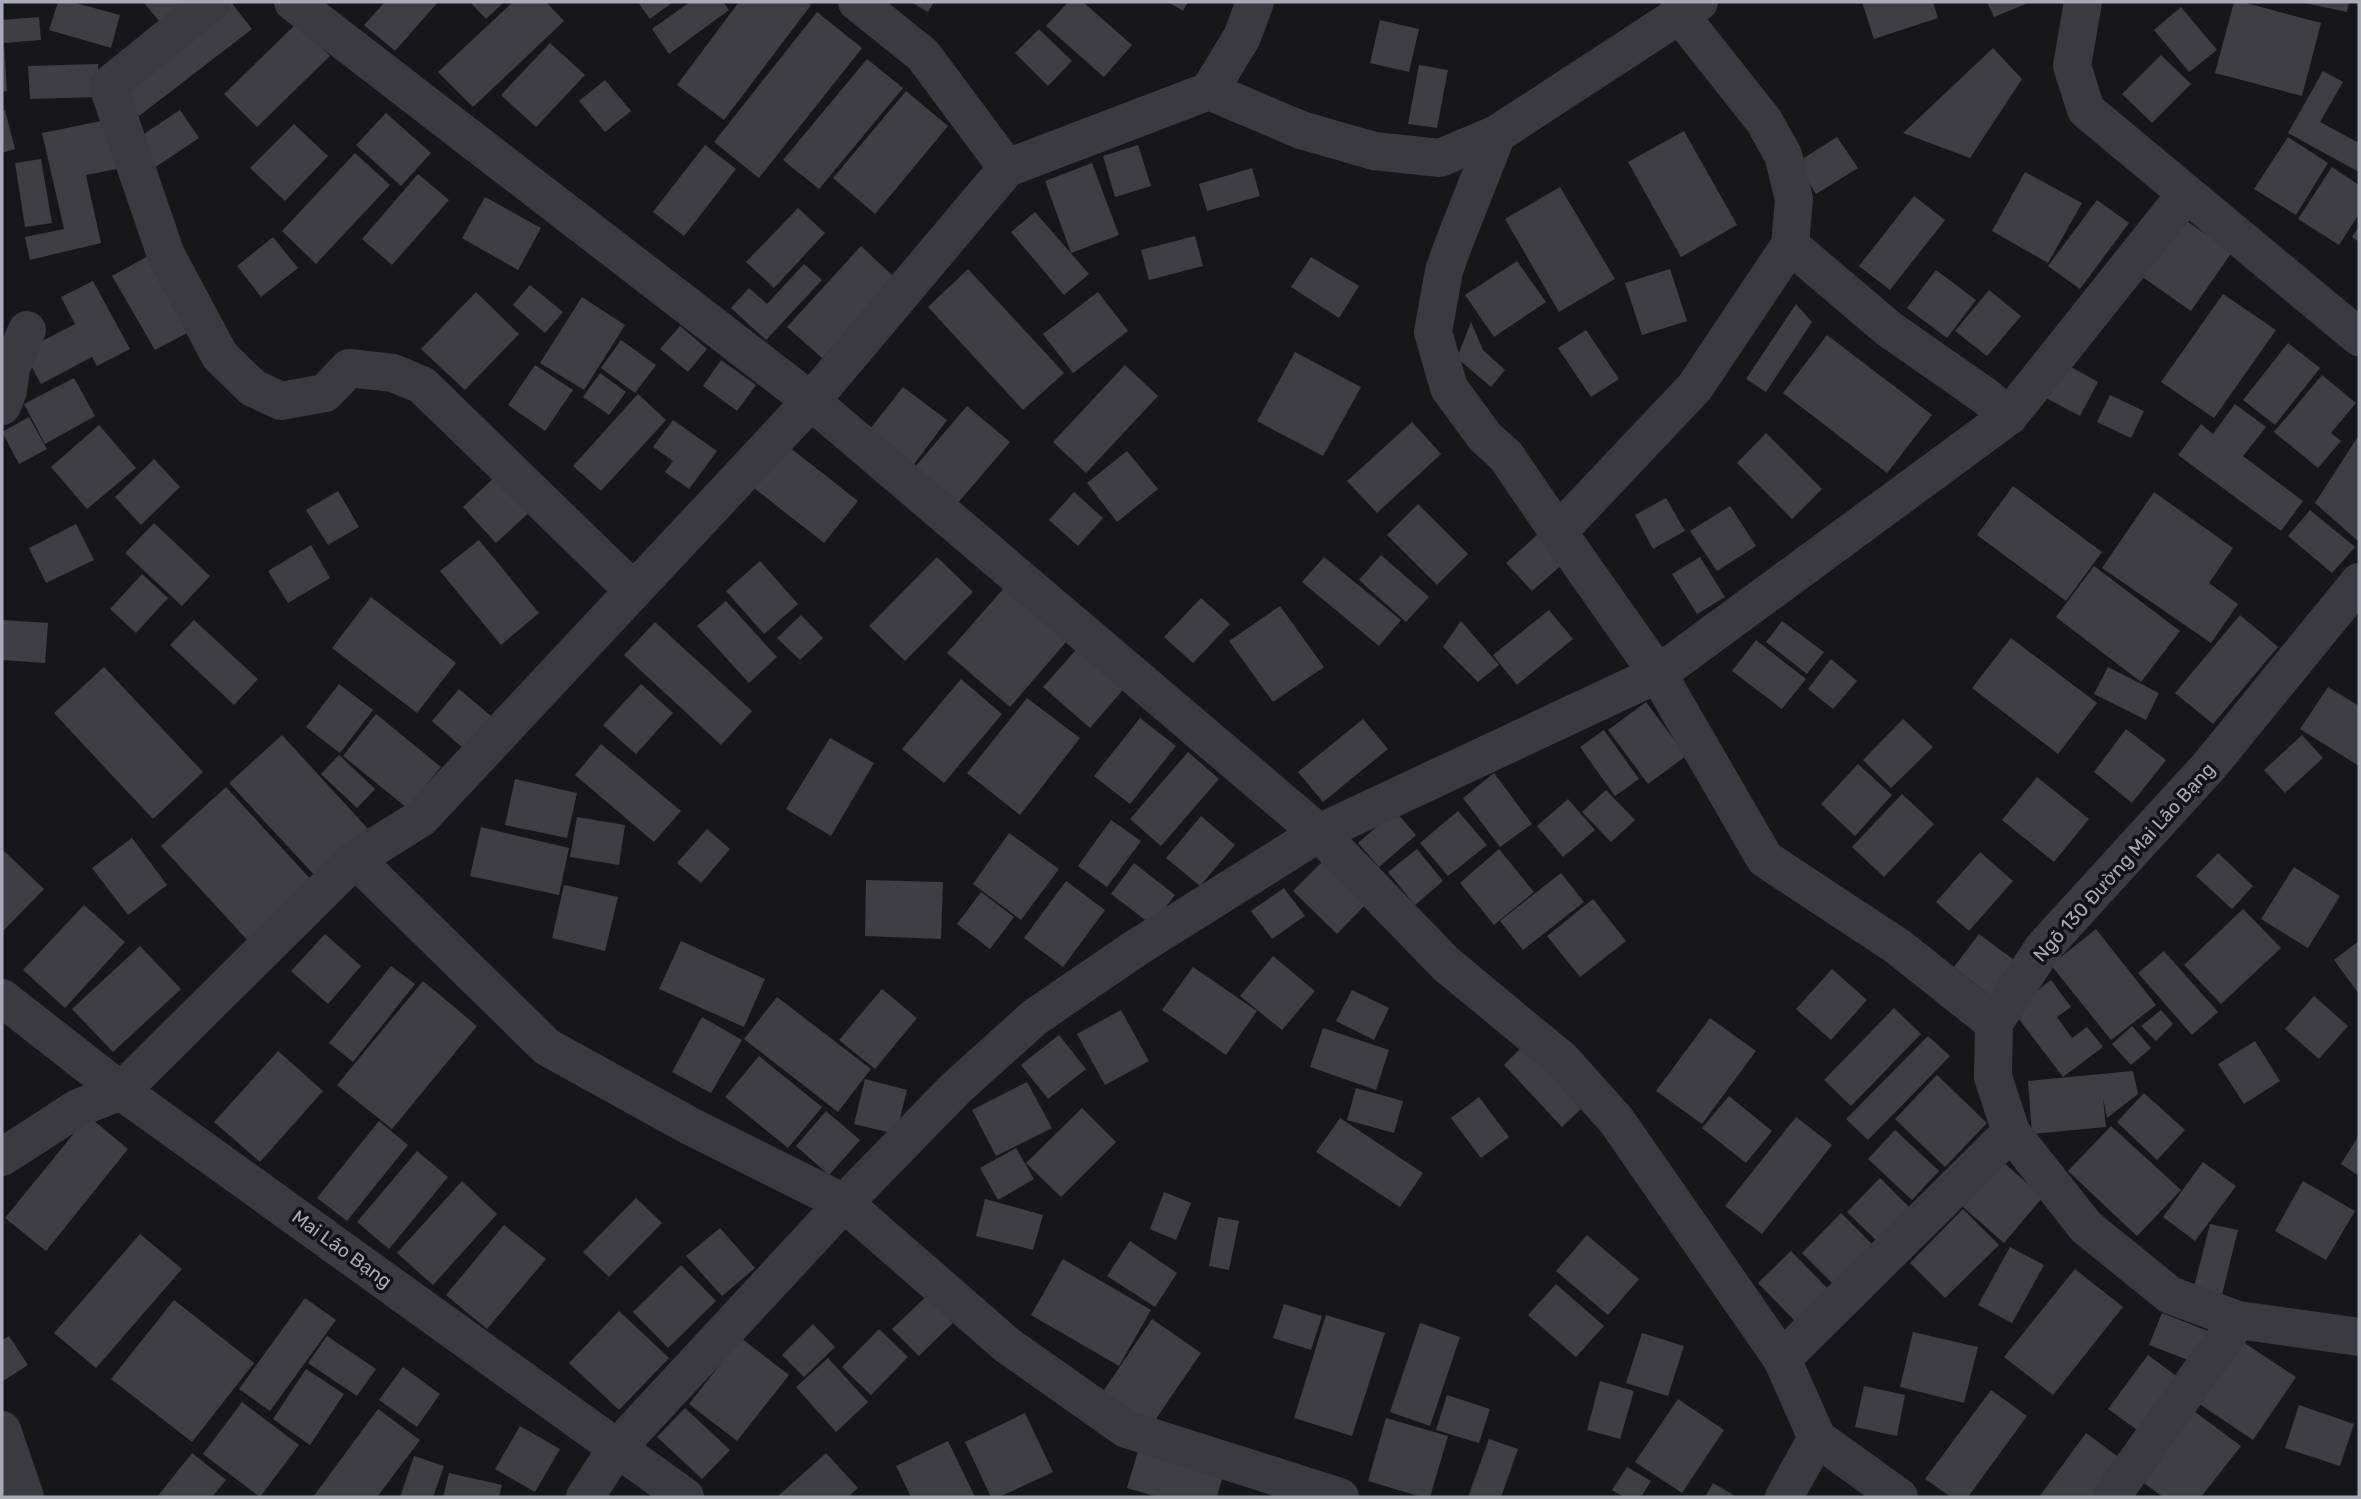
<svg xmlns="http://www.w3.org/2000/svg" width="2361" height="1499" viewBox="0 0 2361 1499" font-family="Rubik,sans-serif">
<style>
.building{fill:#3f3f43}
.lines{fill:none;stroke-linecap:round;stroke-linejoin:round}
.minor{stroke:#3a3a40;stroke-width:38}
.labels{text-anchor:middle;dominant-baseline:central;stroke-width:7;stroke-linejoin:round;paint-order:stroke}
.street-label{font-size:19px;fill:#aaabb8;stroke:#121214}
</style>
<rect width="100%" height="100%" fill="#171719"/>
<g class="building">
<path d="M58 2H72L120 15 111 48 49 30Z"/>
<path d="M143 2H186L161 23Z"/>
<path d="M219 2H231L252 29 139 116 114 83Z"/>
<path d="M385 2H438L395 51 364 25Z"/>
<path d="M470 2H504L486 19Z"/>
<path d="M513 2H546L564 21 473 107 438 72Z"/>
<path d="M638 2H673L650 19Z"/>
<path d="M690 2H723L729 10 669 54 652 29Z"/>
<path d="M739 2H806L811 5 724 120 677 85Z"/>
<path d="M911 2H934L928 12Z"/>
<path d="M1068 2H1083L1132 45 1104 77 1046 26Z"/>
<path d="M1168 2H1188L1183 11Z"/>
<path d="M1862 2H1933L1938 18 1874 39Z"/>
<path d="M1987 2H2030L1994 17Z"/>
<path d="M2234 2H2242L2321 23 2302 96 2215 73Z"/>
<path d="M2300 2H2349L2347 12Z"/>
<path d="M2181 7 2217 50 2189 72 2154 30Z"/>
<path d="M817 12 862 48 759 178 714 142Z"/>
<path d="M39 17 41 40 4 43 7 91 2 92V20Z"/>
<path d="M1380 20 1419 29 1409 72 1370 63Z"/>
<path d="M297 23 330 56 257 127 224 94Z"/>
<path d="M1039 29 1072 61 1048 86 1015 53Z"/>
<path d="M550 43 585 75 536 127 501 95Z"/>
<path d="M1993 48 2022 79 1970 158 1903 133Z"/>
<path d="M2161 55 2191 84 2152 123 2122 94Z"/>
<path d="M867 59 903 88 819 189 783 160Z"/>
<path d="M98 64 99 97 30 99 28 66Z"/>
<path d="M1419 65 1448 70 1437 128 1408 124Z"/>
<path d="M2323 71 2343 82 2320 122 2359 143V172L2288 133Z"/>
<path d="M605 80 631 111 605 132 579 101Z"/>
<path d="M906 91 948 126 875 214 833 178Z"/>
<path d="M5 110 15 149 2 153V111Z"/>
<path d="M180 110 199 138 154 168 135 140Z"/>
<path d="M386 113 431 153 401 186 356 145Z"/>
<path d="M111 119 122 168 86 175 101 243 30 260 25 237 64 229 42 133Z"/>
<path d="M294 124 328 156 285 201 250 168Z"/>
<path d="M1684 131 1737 225 1681 257 1628 162Z"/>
<path d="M1837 137 1858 168 1816 194 1796 163Z"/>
<path d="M2288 137 2328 163 2296 215 2254 189Z"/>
<path d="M705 145 736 169 684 236 653 212Z"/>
<path d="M1138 145 1151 186 1115 197 1103 156Z"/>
<path d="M355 153 390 185 316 264 282 231Z"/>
<path d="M41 159 52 223 25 227 15 163Z"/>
<path d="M1092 163 1119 235 1071 253 1045 181Z"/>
<path d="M2332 167 2359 185V214L2339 245 2298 219Z"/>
<path d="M1252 168 1260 196 1207 211 1199 184Z"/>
<path d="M2025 172 2082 203 2048 263 1992 231Z"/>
<path d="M418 174 449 200 392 265 362 239Z"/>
<path d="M1560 187 1615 279 1559 312 1505 219Z"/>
<path d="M1914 196 1945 220 1890 290 1859 266Z"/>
<path d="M485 197 541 228 518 270 462 238Z"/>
<path d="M2097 200 2129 223 2080 289 2048 266Z"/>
<path d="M798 208 825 233 774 288 746 262Z"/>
<path d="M1035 212 1089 274 1064 295 1011 232Z"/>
<path d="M2182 218 2232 252 2191 311 2141 276Z"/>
<path d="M2359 226V242L2352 237Z"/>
<path d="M1195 236 1203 266 1149 280 1141 250Z"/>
<path d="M273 237 298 268 261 297 237 266Z"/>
<path d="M861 246 895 278 822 358 787 327Z"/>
<path d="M152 254 195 329 155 350 112 276Z"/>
<path d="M1311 257 1359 286 1339 318 1291 287Z"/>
<path d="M1517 261 1546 302 1494 337 1465 295Z"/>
<path d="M804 264 822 280 766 340 731 308 749 288 767 304Z"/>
<path d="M968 269 1064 373 1023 410 928 307Z"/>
<path d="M1670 269 1687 321 1642 335 1625 283Z"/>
<path d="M1936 270 1976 300 1947 338 1907 308Z"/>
<path d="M93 281 130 349 97 366 92 357 41 384 23 351 75 324 61 297Z"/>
<path d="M530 285 563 312 545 333 513 305Z"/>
<path d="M1989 290 2021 316 1987 356 1955 331Z"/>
<path d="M476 292 519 334 465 390 421 349Z"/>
<path d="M1098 292 1128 331 1073 373 1043 334Z"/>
<path d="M2223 294 2276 330 2214 418 2161 382Z"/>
<path d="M582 297 625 325 584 390 540 363Z"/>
<path d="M1796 304 1812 322 1766 392 1746 379Z"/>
<path d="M1471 322 1483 350 1505 370 1491 387 1457 358Z"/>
<path d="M680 326 707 349 688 372 660 349Z"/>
<path d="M1586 330 1619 379 1591 397 1558 348Z"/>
<path d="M1827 335 1932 415 1887 473 1783 393Z"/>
<path d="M621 340 656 365 635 393 601 368Z"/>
<path d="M2288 343 2320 368 2275 425 2243 400Z"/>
<path d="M1295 352 1361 387 1323 456 1257 421Z"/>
<path d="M721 360 756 385 737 411 703 386Z"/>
<path d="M2062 362 2098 382 2080 416 2044 397Z"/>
<path d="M535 365 573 390 545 431 508 405Z"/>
<path d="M1125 365 1158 396 1086 473 1053 442Z"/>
<path d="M600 373 626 392 609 415 583 397Z"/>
<path d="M2322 375 2356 403 2331 433 2341 441 2318 468 2274 432Z"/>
<path d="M74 378 95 416 45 444 24 404Z"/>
<path d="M903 387 947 420 912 467 867 433Z"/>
<path d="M638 394 666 420 601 491 573 466Z"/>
<path d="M2110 395 2144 411 2131 438 2097 422Z"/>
<path d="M2235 404 2266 427 2243 456 2303 501 2281 531 2178 455 2201 424 2213 434Z"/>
<path d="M967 406 1010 442 957 504 914 468Z"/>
<path d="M29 417 47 449 19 464 2 432Z"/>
<path d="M673 420 717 451 689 489 665 472 673 461 653 447Z"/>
<path d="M1412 422 1441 454 1377 513 1347 481Z"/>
<path d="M99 425 136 468 87 509 51 467Z"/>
<path d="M1766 433 1822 489 1792 519 1737 463Z"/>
<path d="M2359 435V542L2315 503Z"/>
<path d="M788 446 858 501 824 543 754 488Z"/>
<path d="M1127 451 1158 489 1117 522 1087 483Z"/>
<path d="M154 459 180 487 141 525 115 497Z"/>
<path d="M499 473 533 509 496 543 463 507Z"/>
<path d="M2013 486 2102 552 2066 601 1977 535Z"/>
<path d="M338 491 359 527 328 545 306 510Z"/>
<path d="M1074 492 1103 518 1078 546 1049 520Z"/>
<path d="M2154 492 2233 548 2209 583 2238 604 2211 643 2102 568Z"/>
<path d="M1666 498 1685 531 1653 549 1635 515Z"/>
<path d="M1418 504 1468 554 1437 585 1387 535Z"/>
<path d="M1730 506 1756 546 1717 571 1690 531Z"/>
<path d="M2310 510 2355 547 2332 573 2288 536Z"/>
<path d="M154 523 210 576 182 606 125 553Z"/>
<path d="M76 524 94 560 46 583 29 548Z"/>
<path d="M1538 534 1564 563 1532 591 1506 563Z"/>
<path d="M479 540 539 613 501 645 440 571Z"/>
<path d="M311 545 330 578 288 603 268 571Z"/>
<path d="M1381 555 1429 597 1406 622 1359 580Z"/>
<path d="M937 557 973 592 905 661 869 626Z"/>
<path d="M1324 557 1401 620 1379 646 1302 582Z"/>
<path d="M1700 557 1725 597 1697 614 1672 574Z"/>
<path d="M760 561 798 604 764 634 726 591Z"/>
<path d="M2094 566 2180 631 2141 682 2056 617Z"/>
<path d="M142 574 168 598 136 633 110 609Z"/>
<path d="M1004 588 1066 642 1010 707 947 653Z"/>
<path d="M371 597 456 663 417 713 332 648Z"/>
<path d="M1201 598 1230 624 1193 663 1164 637Z"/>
<path d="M726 601 777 657 749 683 697 626Z"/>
<path d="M1280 606 1324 667 1273 702 1229 641Z"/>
<path d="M1549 610 1573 639 1517 685 1493 655Z"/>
<path d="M801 615 823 638 800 660 777 638Z"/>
<path d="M2240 615 2278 647 2213 724 2175 693Z"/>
<path d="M3 620 48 623 45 663 2 660Z"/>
<path d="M194 620 258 679 234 705 170 645Z"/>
<path d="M1461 621 1499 665 1478 682 1443 647Z"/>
<path d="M1782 621 1824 652 1807 674 1766 642Z"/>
<path d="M655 622 752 711 721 745 624 655Z"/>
<path d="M2011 638 2097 703 2058 754 1972 688Z"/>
<path d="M1756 640 1806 679 1782 709 1732 671Z"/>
<path d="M1083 642 1129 683 1090 728 1043 687Z"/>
<path d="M1831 659 1857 681 1833 709 1808 689Z"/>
<path d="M104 667 203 772 153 819 54 713Z"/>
<path d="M2108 667 2159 693 2146 720 2094 694Z"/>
<path d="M961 679 1002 714 944 783 902 749Z"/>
<path d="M339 684 373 710 340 753 306 727Z"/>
<path d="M641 684 673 713 636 754 603 725Z"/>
<path d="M2328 687 2359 706V766L2300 729Z"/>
<path d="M459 689 491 716 463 748 432 721Z"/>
<path d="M1027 698 1080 738 1020 815 967 773Z"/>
<path d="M1646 702 1686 756 1648 784 1608 730Z"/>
<path d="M376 714 441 767 407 808 343 756Z"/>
<path d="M1140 718 1176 746 1130 804 1094 776Z"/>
<path d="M1363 719 1388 749 1323 802 1298 772Z"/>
<path d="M1903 719 1933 747 1891 788 1863 760Z"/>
<path d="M2126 729 2166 760 2132 803 2094 772Z"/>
<path d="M1604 730 1639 779 1615 796 1580 747Z"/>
<path d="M282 735 370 831 318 879 229 783Z"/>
<path d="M2302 735 2323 758 2285 793 2264 770Z"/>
<path d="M830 738 874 763 831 836 786 809Z"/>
<path d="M601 744 681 811 654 842 575 775Z"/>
<path d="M1188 752 1219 779 1161 846 1130 819Z"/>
<path d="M339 755 375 789 357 808 321 774Z"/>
<path d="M1858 764 1892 795 1855 836 1821 804Z"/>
<path d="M1494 773 1532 824 1500 847 1463 798Z"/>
<path d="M2037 777 2089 819 2054 862 2002 820Z"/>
<path d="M515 779 577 793 567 838 505 825Z"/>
<path d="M226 787 314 883 249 942 161 846Z"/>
<path d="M1606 790 1635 820 1611 842 1582 812Z"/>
<path d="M1902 794 1934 824 1884 877 1852 847Z"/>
<path d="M1568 799 1595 830 1563 857 1537 826Z"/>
<path d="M1395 811 1416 835 1379 867 1358 843Z"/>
<path d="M1458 811 1487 845 1448 876 1420 843Z"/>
<path d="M1201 816 1235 845 1200 886 1166 858Z"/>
<path d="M577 817 625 825 619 865 570 857Z"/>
<path d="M1111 820 1141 841 1107 887 1078 866Z"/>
<path d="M481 827 569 848 559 895 470 876Z"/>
<path d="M707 829 730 849 701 883 677 863Z"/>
<path d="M1009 833 1059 869 1021 920 973 884Z"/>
<path d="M132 838 167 885 128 915 92 868Z"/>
<path d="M2 849 44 889 2 932Z"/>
<path d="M1417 849 1443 881 1415 905 1388 872Z"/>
<path d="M1499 849 1534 892 1494 925 1460 883Z"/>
<path d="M1980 852 2013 881 1969 931 1936 902Z"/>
<path d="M2218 853 2253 886 2232 909 2196 876Z"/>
<path d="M1323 861 1366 904 1337 934 1293 891Z"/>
<path d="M1134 863 1175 895 1152 925 1111 894Z"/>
<path d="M2294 867 2340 896 2308 948 2261 919Z"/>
<path d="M1561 873 1584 902 1523 950 1500 921Z"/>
<path d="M866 880 943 882 941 939 865 936Z"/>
<path d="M1066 881 1105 910 1063 967 1024 938Z"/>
<path d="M564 885 618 897 605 951 552 938Z"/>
<path d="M1284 888 1305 916 1272 939 1251 911Z"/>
<path d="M981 892 1014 917 990 949 957 924Z"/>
<path d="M1593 899 1626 941 1580 977 1547 936Z"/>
<path d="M84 905 125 942 65 1008 23 970Z"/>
<path d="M2243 909 2281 948 2221 1004 2184 965Z"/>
<path d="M2096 929 2156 1005 2111 1040 2051 965Z"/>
<path d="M325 934 361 966 328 1004 291 971Z"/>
<path d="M1979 934 2018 963 1992 997 1954 967Z"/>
<path d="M681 941 765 979 744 1027 659 989Z"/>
<path d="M2359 941V994L2334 960Z"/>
<path d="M140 946 181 989 113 1052 72 1009Z"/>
<path d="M2164 951 2218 1012 2192 1035 2138 973Z"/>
<path d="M1273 956 1315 991 1282 1030 1240 996Z"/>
<path d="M391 966 415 984 353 1062 329 1043Z"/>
<path d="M1193 967 1257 1011 1226 1055 1162 1010Z"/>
<path d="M1832 969 1867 1000 1831 1040 1796 1009Z"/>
<path d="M2051 980 2071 1007 2057 1017 2072 1038 2087 1027 2103 1047 2063 1077 2012 1010Z"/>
<path d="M423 981 477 1026 392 1129 337 1085Z"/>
<path d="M882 989 917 1018 875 1069 839 1040Z"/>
<path d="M1352 990 1389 1008 1374 1040 1336 1021Z"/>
<path d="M2314 996 2348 1026 2319 1059 2285 1029Z"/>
<path d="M777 997 871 1069 838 1112 744 1039Z"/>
<path d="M1894 1008 1921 1034 1851 1106 1824 1080Z"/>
<path d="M1121 1010 1149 1061 1105 1085 1077 1034Z"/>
<path d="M2161 1010 2173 1024 2156 1041 2141 1026Z"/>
<path d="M702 1017 742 1040 711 1093 672 1072Z"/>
<path d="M1710 1018 1756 1051 1702 1124 1656 1091Z"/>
<path d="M2132 1026 2151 1048 2131 1065 2112 1044Z"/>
<path d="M1323 1028 1389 1050 1376 1090 1310 1067Z"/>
<path d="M1059 1035 1086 1069 1048 1099 1021 1065Z"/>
<path d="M1928 1036 1950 1056 1868 1140 1846 1119Z"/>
<path d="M2255 1041 2280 1081 2244 1104 2218 1064Z"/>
<path d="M1526 1043 1584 1106 1562 1127 1504 1065Z"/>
<path d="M278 1051 323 1091 260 1162 214 1122Z"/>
<path d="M759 1056 822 1107 788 1148 725 1097Z"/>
<path d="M2133 1071 2138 1094 2107 1118 2103 1098 2106 1127 2032 1134 2028 1081Z"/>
<path d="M1937 1075 1987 1123 1945 1167 1895 1119Z"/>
<path d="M865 1079 907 1090 896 1134 854 1124Z"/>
<path d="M1027 1082 1052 1128 996 1156 972 1110Z"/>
<path d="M1356 1088 1403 1101 1394 1133 1347 1120Z"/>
<path d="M2144 1093 2185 1130 2157 1160 2117 1122Z"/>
<path d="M1729 1096 1772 1131 1746 1163 1702 1128Z"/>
<path d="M1479 1097 1509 1137 1481 1158 1451 1118Z"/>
<path d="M1082 1108 1116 1142 1061 1197 1026 1163Z"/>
<path d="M826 1111 860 1140 829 1175 796 1146Z"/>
<path d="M88 1116 128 1149 46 1251 5 1218Z"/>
<path d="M1796 1117 1832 1145 1762 1234 1725 1206Z"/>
<path d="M1340 1118 1423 1173 1400 1207 1316 1152Z"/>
<path d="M379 1121 408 1145 347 1221 317 1198Z"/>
<path d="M2111 1126 2181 1190 2137 1236 2068 1171Z"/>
<path d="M1895 1130 1939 1171 1912 1200 1868 1159Z"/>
<path d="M2359 1135V1176L2341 1164Z"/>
<path d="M1016 1148 1034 1179 998 1200 980 1168Z"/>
<path d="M417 1151 448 1177 389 1249 357 1222Z"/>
<path d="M2003 1162 2043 1197 2004 1243 1963 1207Z"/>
<path d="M2203 1162 2236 1186 2195 1241 2163 1217Z"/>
<path d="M1880 1178 1909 1207 1877 1241 1847 1212Z"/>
<path d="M462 1181 497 1214 433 1285 397 1253Z"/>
<path d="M2303 1181 2355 1211 2326 1260 2275 1231Z"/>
<path d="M1164 1192 1191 1203 1176 1240 1150 1229Z"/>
<path d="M636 1198 662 1223 609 1277 583 1252Z"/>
<path d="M985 1199 1043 1215 1033 1250 976 1236Z"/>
<path d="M1963 1209 1999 1245 1945 1298 1910 1263Z"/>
<path d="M1841 1213 1872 1244 1833 1284 1802 1253Z"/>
<path d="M1218 1217 1239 1221 1229 1270 1209 1266Z"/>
<path d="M2210 1224 2238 1230 2221 1299 2193 1291Z"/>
<path d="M504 1225 546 1259 487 1329 446 1295Z"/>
<path d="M720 1228 755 1268 722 1296 686 1256Z"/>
<path d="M140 1234 182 1269 96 1368 54 1333Z"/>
<path d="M1587 1235 1639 1279 1608 1315 1556 1271Z"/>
<path d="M1130 1241 1177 1273 1155 1307 1107 1276Z"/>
<path d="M2010 1247 2044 1265 2012 1323 1978 1305Z"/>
<path d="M1791 1251 1829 1290 1797 1323 1758 1283Z"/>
<path d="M1063 1259 1151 1310 1119 1366 1031 1315Z"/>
<path d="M681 1265 716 1301 668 1348 633 1312Z"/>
<path d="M2075 1269 2123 1307 2053 1395 2004 1357Z"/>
<path d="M1556 1284 1604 1326 1576 1357 1528 1315Z"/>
<path d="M935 1288 961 1315 919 1356 892 1329Z"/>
<path d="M305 1298 336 1320 270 1411 239 1389Z"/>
<path d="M174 1300 254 1363 192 1442 111 1379Z"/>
<path d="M1284 1304 1322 1316 1311 1350 1273 1338Z"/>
<path d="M619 1311 669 1358 619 1410 569 1363Z"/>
<path d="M2162 1313 2213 1333 2201 1365 2149 1345Z"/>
<path d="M1326 1315 1385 1333 1352 1436 1294 1418Z"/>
<path d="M1152 1319 1201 1353 1151 1426 1102 1393Z"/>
<path d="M1420 1323 1460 1337 1430 1426 1390 1412Z"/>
<path d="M813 1324 835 1347 804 1377 782 1355Z"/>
<path d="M879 1329 908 1357 871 1395 842 1367Z"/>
<path d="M1913 1332 1978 1347 1964 1403 1900 1387Z"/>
<path d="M1642 1333 1684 1346 1668 1396 1626 1383Z"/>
<path d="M9 1336 28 1365 3 1381 2 1340Z"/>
<path d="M327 1336 376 1369 357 1396 308 1363Z"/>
<path d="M741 1338 789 1375 737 1441 689 1404Z"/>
<path d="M2240 1340 2296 1377 2253 1440 2198 1403Z"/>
<path d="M2148 1355 2190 1386 2150 1439 2108 1409Z"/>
<path d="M828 1358 868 1402 836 1432 796 1387Z"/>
<path d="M403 1367 440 1394 417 1427 379 1400Z"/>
<path d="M306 1369 344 1394 310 1445 273 1419Z"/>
<path d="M1600 1381 1634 1391 1620 1439 1587 1430Z"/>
<path d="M1864 1386 1905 1395 1897 1436 1855 1427Z"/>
<path d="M1991 1390 2027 1416 1968 1497H1951L1925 1479Z"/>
<path d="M1447 1395 1490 1409 1479 1443 1436 1430Z"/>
<path d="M1678 1399 1724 1430 1682 1493 1635 1462Z"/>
<path d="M242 1402 299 1445 260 1497 203 1454Z"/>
<path d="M2183 1403 2241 1446 2201 1497H2163L2130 1473Z"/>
<path d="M2299 1405 2354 1424 2340 1466 2285 1448Z"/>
<path d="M685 1408 730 1450 702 1479 657 1437Z"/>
<path d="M378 1409 420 1440 377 1497H313Z"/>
<path d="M1025 1413 1053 1472 999 1497H991L965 1442Z"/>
<path d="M1386 1418 1448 1436 1430 1497H1422L1368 1481Z"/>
<path d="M520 1426 560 1449 535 1492 495 1469Z"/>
<path d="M2086 1433 2125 1462 2099 1497H2039Z"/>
<path d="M1489 1439 1518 1449 1501 1497H1468Z"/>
<path d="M948 1441 975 1497H911L896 1466Z"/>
<path d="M1138 1451 1223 1475 1217 1497H1158L1127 1488Z"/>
<path d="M192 1453 226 1480 212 1497H157Z"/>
<path d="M826 1453 858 1488 848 1497H777Z"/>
<path d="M414 1456 444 1466 433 1497H400Z"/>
<path d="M1627 1467 1651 1481 1641 1497H1624L1612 1490Z"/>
<path d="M449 1473 502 1485 499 1497H443Z"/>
<path d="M1713 1483 1737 1497H1705Z"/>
</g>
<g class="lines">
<g class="minor">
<path d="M212 2 108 86 166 255 220 356 253 388 281 401 325 393 349 368 393 373 422 385 633 590"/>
<path d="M293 2 811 401 1319 833 1658 674 2009 416 2186 194"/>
<path d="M857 2 923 55 1007 168"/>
<path d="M2083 2 2072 66 2086 110 2359 337"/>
<path d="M1680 15 1764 121 1783 155 1794 199 1790 245 1695 387 1558 532 1658 674 1765 859 1897 946 1994 1023"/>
<path d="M1209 91 1242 37 1255 2"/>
<path d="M1497 134 1452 248 1444 271 1433 332 1449 388 1485 437 1506 456 1558 532"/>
<path d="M1790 245 1889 329 1985 396 2009 416"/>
<path d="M2 406 8 391 11 368 27 330"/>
<path d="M2359 582 2210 765 2043 948 1994 1023 1993 1077 2011 1132 2086 1227 2170 1295 2238 1320 2359 1337"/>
<path d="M355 859 547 1047 690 1126 844 1203 1007 1345 1126 1429 1340 1497"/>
<path d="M2 998 121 1091 685 1497"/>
<path d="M2 1157 78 1108 121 1091 355 859 421 818 811 401 1007 168 1209 91 1301 130 1374 151 1440 158 1497 134 1699 2"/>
<path d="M1782 1359 2011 1132"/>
<path d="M2 1430 25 1497"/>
<path d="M585 1497 617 1448 844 1203 955 1089 1035 1017 1136 948 1319 833 1446 964 1562 1060 1616 1120 1782 1359 1817 1438 1899 1497"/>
<path d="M1784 1497 1817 1438"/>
<path d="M2111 1497 2238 1320"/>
</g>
</g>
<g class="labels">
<g class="street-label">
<text transform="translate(2124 862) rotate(-48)">Ngõ 130 Đường Mai Lão Bạng</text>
<text transform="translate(342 1249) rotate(36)">Mai Lão Bạng</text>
</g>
</g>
<rect width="2361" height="1499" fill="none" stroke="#aaabb8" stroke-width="7"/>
</svg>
